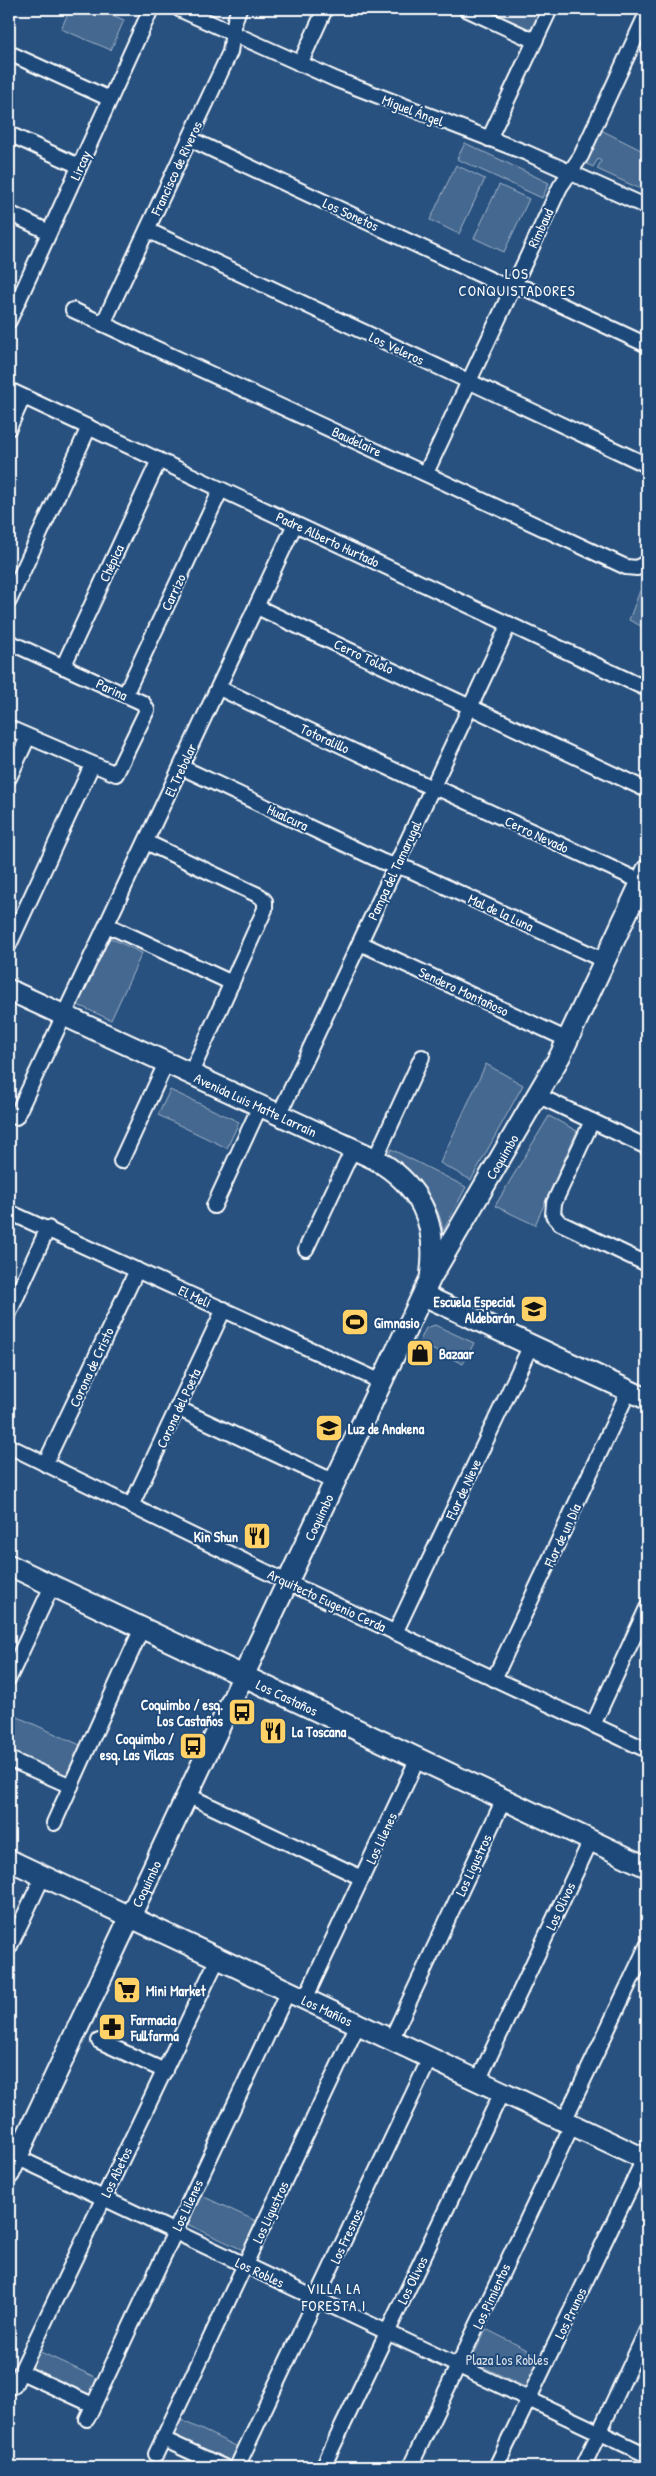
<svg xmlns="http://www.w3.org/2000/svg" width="656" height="2476" viewBox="0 0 656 2476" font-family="'Patrick Hand',sans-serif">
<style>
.green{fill:#446890;stroke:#a2b4c8}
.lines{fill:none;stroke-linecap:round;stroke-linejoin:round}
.street-casing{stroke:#fff;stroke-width:18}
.secondary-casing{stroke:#fff;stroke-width:24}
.street{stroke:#1f4a7a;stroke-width:14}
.secondary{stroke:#1f4a7a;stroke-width:20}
.labels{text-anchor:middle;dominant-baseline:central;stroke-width:4;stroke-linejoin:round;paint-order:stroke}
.street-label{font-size:14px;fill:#fff;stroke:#1f4a7a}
.poi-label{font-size:14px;font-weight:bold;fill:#fff;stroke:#1f4a7a;text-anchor:start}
.park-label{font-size:14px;fill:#dae1e9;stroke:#1f4a7a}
.neighbourhood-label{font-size:15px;letter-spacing:1px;fill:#fff;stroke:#1f4a7a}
</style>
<rect width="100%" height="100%" fill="#28517f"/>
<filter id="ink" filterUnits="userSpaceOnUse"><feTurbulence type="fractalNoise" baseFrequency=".02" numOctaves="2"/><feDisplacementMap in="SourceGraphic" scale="10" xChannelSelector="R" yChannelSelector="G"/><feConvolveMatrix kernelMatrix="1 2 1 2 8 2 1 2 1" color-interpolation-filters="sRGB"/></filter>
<g filter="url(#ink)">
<g class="green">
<path d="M70 9H98L124 20 111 50 61 29Z"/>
<path d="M477 9H538L543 11 532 34Z"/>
<path d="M601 130 647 153V192L597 169 601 161 598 159 593 167 585 163Z"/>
<path d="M465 143 549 183 542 198 457 159Z"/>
<path d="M456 165 485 179 459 234 430 220Z"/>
<path d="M499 185 529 199 504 252 474 238Z"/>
<path d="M647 577V629L629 620 644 580Z"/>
<path d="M110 938 142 953 111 1020 78 1005Z"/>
<path d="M486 1064 523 1085 471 1180 440 1163Z"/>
<path d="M170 1090 239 1122 227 1148 158 1115Z"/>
<path d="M549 1116 577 1131 535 1225 495 1206Z"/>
<path d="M391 1149 466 1187 443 1231C439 1199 414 1178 387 1160Z"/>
<path d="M435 1325 474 1343 463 1364 419 1343 426 1328Z"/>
<path d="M9 1713 80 1745 65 1778 9 1752Z"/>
<path d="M200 2195 256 2221 243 2250 187 2224Z"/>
<path d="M486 2329 543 2358 529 2389 471 2361Z"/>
<path d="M36 2350 97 2378 88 2398 27 2369Z"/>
<path d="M177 2418 238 2447 229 2466 168 2438Z"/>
</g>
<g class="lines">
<g class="street-casing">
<g id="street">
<path d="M179 9 337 80 527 153 647 207"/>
<path d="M466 9 535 41"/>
<path d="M9 53 110 99"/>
<path d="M300 64 325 9"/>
<path d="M9 134 79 166"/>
<path d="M190 139 502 285 527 289 647 345"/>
<path d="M489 139 550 9"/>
<path d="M9 213 49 232"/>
<path d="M147 230 647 465"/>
<path d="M73 310 626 567 637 568 647 562"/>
<path d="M9 321 151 9"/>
<path d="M103 324 230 52 235 20 239 9"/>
<path d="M9 390 647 689"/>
<path d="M9 428 23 397"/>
<path d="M426 473 560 187 581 156 647 13"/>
<path d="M9 601 89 427"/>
<path d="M257 607 647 790"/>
<path d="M9 642 143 703 147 710 116 774 9 728"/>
<path d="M63 667 159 460"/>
<path d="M219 688 432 788 444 791 642 882"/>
<path d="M125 695 221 489"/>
<path d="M181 767 383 862 410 870 605 961"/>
<path d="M9 778 28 737"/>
<path d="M146 842 260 896 265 901V909L190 1075"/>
<path d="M107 925 232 983"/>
<path d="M360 943 568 1040"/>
<path d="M9 945 92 765"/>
<path d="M537 1095 647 1147"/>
<path d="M279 1115 509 624"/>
<path d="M16 1117 295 524"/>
<path d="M592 1121 554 1203 553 1215 560 1223 647 1264"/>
<path d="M375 1159 422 1057"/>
<path d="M121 1161 166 1063"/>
<path d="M214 1206 260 1106"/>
<path d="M9 1212 382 1382"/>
<path d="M306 1249 353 1149"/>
<path d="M9 1313 48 1228"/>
<path d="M177 1408 335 1482"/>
<path d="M9 1446 287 1582 647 1750"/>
<path d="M45 1464 137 1270"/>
<path d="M131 1506 224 1309"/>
<path d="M395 1633 531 1345"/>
<path d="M9 1678 52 1586"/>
<path d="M494 1679 629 1390"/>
<path d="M593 1725 647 1608"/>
<path d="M9 1759 71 1786"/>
<path d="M187 1795 362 1878"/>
<path d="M54 1823 142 1628"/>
<path d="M9 1948 43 1876"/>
<path d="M305 1999 418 1758"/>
<path d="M391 2040 504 1799"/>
<path d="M99 2041 165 2071"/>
<path d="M478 2081 591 1840"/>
<path d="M564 2121 647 1946"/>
<path d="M10 2154 647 2455"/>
<path d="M21 2372 93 2405"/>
<path d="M14 2386 218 1958"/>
<path d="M87 2419 288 1991"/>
<path d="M163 2439 224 2467"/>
<path d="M156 2454 358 2024"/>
<path d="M237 2467 430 2058"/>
<path d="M323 2467 502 2092"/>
<path d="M410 2467 572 2125"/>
<path d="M496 2467 644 2159"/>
<path d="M583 2467 647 2330"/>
</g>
</g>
<g class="secondary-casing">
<g id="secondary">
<path id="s1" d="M9 990 375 1159C420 1185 438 1222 431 1274"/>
<path d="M423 1295 647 1399"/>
<path id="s2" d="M9 1565 647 1867"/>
<path id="s3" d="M9 1860 647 2160"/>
<path id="s4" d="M9 2174 431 1277 560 1056 647 870"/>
</g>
</g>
<use href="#street" class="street"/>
<use href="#secondary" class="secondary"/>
</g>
</g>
<defs>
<g id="school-square" transform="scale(1.4375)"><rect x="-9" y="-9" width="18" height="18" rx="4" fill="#ffd166" stroke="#1f4a7a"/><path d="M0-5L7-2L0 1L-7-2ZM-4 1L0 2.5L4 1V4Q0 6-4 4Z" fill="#111"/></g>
<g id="stadium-square" transform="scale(1.4375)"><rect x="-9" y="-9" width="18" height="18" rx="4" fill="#ffd166" stroke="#1f4a7a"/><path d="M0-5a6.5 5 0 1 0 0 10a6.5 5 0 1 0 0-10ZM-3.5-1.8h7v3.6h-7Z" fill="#111"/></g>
<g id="shop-square" transform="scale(1.4375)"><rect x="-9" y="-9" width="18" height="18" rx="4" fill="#ffd166" stroke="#1f4a7a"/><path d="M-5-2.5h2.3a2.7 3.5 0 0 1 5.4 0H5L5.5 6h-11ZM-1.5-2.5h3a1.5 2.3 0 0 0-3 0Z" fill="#111"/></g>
<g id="restaurant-square" transform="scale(1.4375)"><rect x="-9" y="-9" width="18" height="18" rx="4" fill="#ffd166" stroke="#1f4a7a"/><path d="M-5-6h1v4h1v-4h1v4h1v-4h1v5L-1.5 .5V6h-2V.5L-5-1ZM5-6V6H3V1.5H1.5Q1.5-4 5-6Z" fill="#111"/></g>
<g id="bus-square" transform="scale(1.4375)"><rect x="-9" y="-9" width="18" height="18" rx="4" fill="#ffd166" stroke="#1f4a7a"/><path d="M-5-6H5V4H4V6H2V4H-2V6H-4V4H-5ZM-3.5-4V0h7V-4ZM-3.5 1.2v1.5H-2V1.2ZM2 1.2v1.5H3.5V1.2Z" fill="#111"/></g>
<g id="supermarket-square" transform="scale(1.4375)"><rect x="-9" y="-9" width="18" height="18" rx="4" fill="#ffd166" stroke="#1f4a7a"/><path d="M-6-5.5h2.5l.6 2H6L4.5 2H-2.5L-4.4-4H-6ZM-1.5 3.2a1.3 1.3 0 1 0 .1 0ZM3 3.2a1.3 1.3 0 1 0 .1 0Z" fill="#111"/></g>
<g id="pharmacy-square" transform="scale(1.4375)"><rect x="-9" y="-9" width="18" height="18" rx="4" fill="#ffd166" stroke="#1f4a7a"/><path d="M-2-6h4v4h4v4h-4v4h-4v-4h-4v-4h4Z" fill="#111"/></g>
</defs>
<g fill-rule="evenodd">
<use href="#school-square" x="534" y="1309"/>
<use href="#stadium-square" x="355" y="1322"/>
<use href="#shop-square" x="420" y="1353"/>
<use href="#school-square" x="329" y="1428"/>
<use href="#restaurant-square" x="257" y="1536"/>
<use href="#bus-square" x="242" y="1712"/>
<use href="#restaurant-square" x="273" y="1731"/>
<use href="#bus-square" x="193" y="1746"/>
<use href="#supermarket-square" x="127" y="1990"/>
<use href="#pharmacy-square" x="112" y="2027"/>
</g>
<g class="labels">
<g class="street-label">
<text transform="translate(413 110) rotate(21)">Miguel Ángel</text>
<text transform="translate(80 165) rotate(-66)">Lircay</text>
<text transform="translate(176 168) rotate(-65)">Francisco de Riveros</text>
<text transform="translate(351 214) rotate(25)">Los Sonetos</text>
<text transform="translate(540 228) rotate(-65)">Rimbaud</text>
<text transform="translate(397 348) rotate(25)">Los Veleros</text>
<text transform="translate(357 441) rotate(25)">Baudelaire</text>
<text transform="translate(328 539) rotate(25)">Padre Alberto Hurtado</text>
<text transform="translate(111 563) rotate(-65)">Chépica</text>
<text transform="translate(173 592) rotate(-65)">Carrizo</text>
<text transform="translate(364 656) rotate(25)">Cerro Tololo</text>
<text transform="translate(112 689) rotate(25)">Parina</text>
<text transform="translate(325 738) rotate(25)">Totoralillo</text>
<text transform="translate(180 770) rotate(-65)">El Trebolar</text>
<text transform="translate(288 817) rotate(25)">Hualcura</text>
<text transform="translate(537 834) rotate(25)">Cerro Nevado</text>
<text transform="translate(394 870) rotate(-65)">Pampa del Tamarugal</text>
<text transform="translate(501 912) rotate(25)">Mal de la Luna</text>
<text transform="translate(464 991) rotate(25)">Sendero Montañoso</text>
<text stroke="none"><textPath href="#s1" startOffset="272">Avenida Luis Matte Larraín</textPath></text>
<text stroke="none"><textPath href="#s4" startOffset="1131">Coquimbo</textPath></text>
<text transform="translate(195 1296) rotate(25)">El Meli</text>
<text transform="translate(91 1367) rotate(-65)">Corona de Cristo</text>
<text transform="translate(178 1408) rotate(-65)">Corona del Poeta</text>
<text transform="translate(463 1489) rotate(-65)">Flor de Nieve</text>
<text stroke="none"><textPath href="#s4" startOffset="726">Coquimbo</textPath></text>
<text transform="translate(562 1535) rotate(-65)">Flor de un Día</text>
<text transform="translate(327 1600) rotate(25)">Arquitecto Eugenio Cerda</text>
<text stroke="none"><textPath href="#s2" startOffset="308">Los Castaños</textPath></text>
<text transform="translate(381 1838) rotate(-65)">Los Lilenes</text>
<text transform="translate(473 1865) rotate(-65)">Los Ligustros</text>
<text stroke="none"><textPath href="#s4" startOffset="321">Coquimbo</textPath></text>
<text transform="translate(560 1906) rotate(-65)">Los Olivos</text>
<text stroke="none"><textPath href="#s3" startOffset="352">Los Mañíos</textPath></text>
<text transform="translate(116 2172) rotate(-64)">Los Abetos</text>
<text transform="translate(187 2205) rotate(-65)">Los Lilenes</text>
<text transform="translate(270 2212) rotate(-65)">Los Ligustros</text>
<text transform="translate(346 2236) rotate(-65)">Los Fresnos</text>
<text transform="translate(260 2272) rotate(25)">Los Robles</text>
<text transform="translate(412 2280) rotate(-64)">Los Olivos</text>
<text transform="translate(491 2296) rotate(-65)">Los Pimientos</text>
<text transform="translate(570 2313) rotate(-64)">Los Prunos</text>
</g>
<g class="poi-label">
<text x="515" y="1301" text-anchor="end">Escuela Especial<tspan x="515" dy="16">Aldebarán</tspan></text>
<text x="374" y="1322">Gimnasio</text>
<text x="439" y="1353">Bazaar</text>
<text x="348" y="1428">Luz de Anakena</text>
<text x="238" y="1536" text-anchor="end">Kin Shun</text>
<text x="223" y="1704" text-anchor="end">Coquimbo / esq.<tspan x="223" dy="16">Los Castaños</tspan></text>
<text x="292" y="1731">La Toscana</text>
<text x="174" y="1738" text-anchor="end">Coquimbo /<tspan x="174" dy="16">esq. Las Vilcas</tspan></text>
<text x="146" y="1990">Mini Market</text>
<text x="131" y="2019">Farmacia<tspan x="131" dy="16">Fullfarma</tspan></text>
</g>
<g class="park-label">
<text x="507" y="2359">Plaza Los Robles</text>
</g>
<g class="neighbourhood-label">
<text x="517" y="273">LOS<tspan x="517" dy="17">CONQUISTADORES</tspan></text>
<text x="334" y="2288">VILLA LA<tspan x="334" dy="17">FORESTA I</tspan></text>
</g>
</g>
<rect width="656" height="2476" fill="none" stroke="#1f4a7a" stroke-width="30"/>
<rect x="15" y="15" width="626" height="2446" fill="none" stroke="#fff" stroke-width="2" filter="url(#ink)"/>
</svg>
